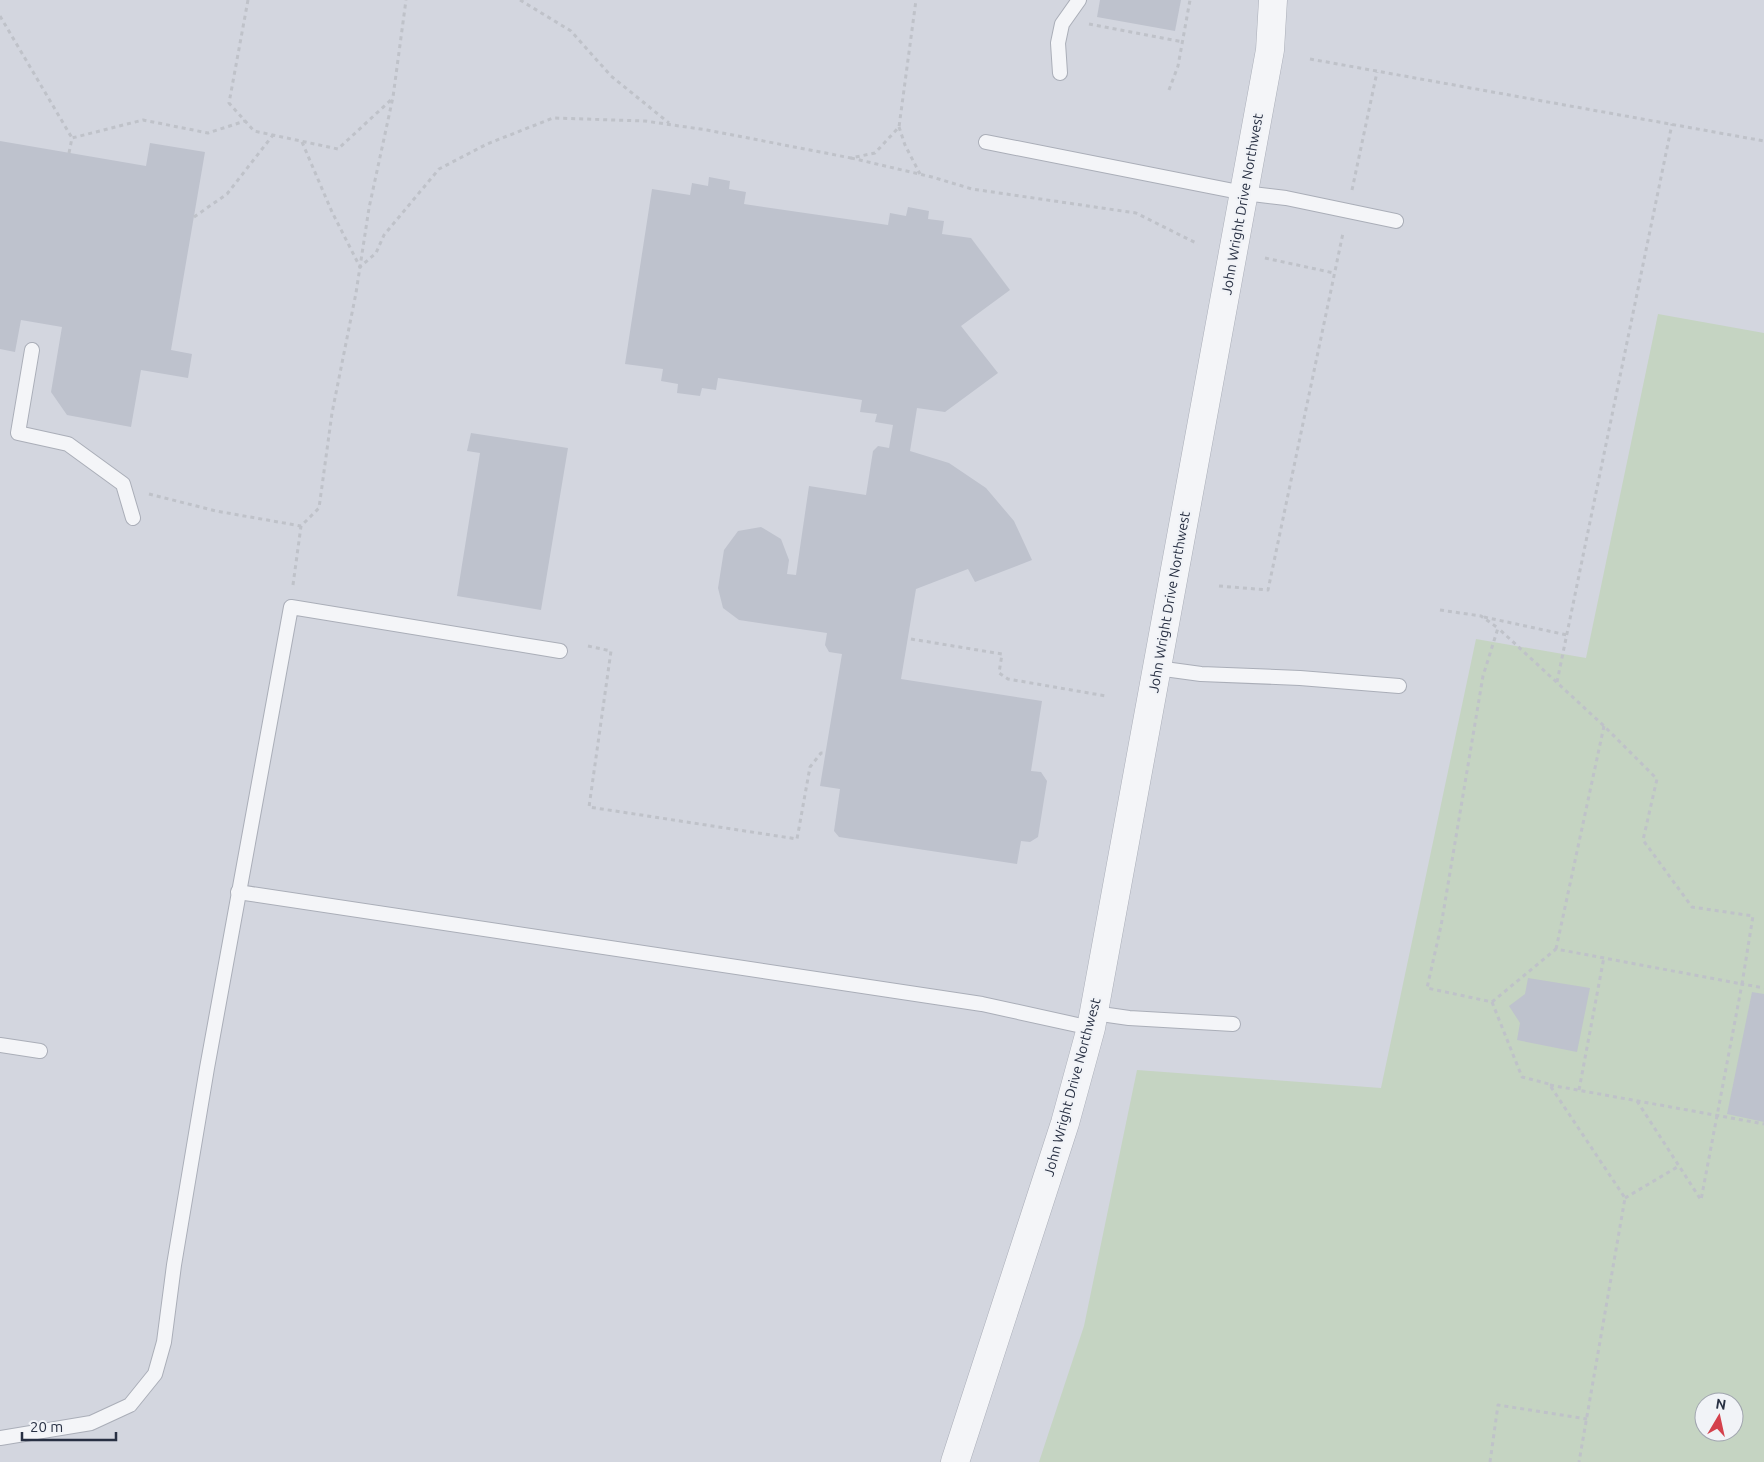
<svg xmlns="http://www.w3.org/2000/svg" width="1764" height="1462" viewBox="0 0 1764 1462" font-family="Ubuntu,sans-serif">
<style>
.built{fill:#d3d6df;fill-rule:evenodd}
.green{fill:#c5d4c2;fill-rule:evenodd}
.building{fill:#bec2cd}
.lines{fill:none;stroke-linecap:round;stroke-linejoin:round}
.service-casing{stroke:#aaaeb8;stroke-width:16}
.minor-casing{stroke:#aaaeb8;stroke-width:29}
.path{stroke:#bfc2c9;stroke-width:3;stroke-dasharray:4 4;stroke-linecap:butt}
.service{stroke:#f4f5f8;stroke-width:14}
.minor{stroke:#f4f5f8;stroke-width:28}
.labels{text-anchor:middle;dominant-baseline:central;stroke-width:4.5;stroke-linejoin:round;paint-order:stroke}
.street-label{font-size:14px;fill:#283043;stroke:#f1f3f7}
</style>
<rect width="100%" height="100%" fill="#e1e4ea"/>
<path class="built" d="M0 0H1764V1462H0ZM1704 1402H1734V1432H1704Z"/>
<path class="green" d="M1658 314 1764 333V1462H1039L1084 1326 1137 1070 1381 1088 1476 639 1586 658ZM1704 1402H1734V1432H1704Z"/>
<g class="building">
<path d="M1100 0H1181L1175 31 1097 17Z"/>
<path d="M0 141 146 166 150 143 205 152 171 350 192 354 188 378 141 370 131 427 67 415 51 392 62 327 21 320 15 352 0 349Z"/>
<path d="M709 177 730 181 729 189 746 192 744 204 888 225 890 213 906 216 908 207 929 211 928 219 944 221 942 234 971 238 1010 290 961 326 998 373 945 412 917 408 910 451 949 463 986 488 1014 521 1032 560 975 582 968 569 916 589 901 679 1042 701 1031 771 1041 772 1047 781 1038 837 1030 842 1021 841 1017 864 839 837 834 831 840 789 820 786 842 654 829 652 825 645 827 633 739 620 723 608 718 588 724 550 738 531 761 527 781 539 789 560 787 574 796 575 809 486 866 495 873 451 878 446 889 448 893 425 875 422 877 414 860 412 862 400 718 378 716 390 702 388 700 396 677 393 678 384 661 381 663 369 625 364 652 189 690 195 692 183 708 186Z"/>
<path d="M471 433 568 448 541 610 457 596 480 453 467 451Z"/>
<path d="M1528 978 1590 988 1577 1052 1517 1040 1520 1023 1509 1006 1525 994Z"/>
<path d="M1752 992 1764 994V1122L1727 1114Z"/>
</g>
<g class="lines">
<g class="service-casing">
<g id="service">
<path d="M1060 73 1058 43 1062 24 1079 0"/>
<path d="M986 142 1244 193 1286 198 1396 221"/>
<path d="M32 350 18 433 68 444 123 484 133 518"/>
<path d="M1157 668 1201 674 1300 678 1399 686"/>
<path d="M238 892 982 1004 1091 1028"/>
<path d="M1094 1013 1129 1018 1233 1024"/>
<path d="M0 1045 40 1051"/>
<path d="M0 1438 91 1423 130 1405 155 1374 164 1342 174 1265 207 1068 291 607 560 651"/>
</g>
</g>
<g class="minor-casing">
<path id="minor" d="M955 1462 1065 1123 1091 1028 1270 50 1273 0"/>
</g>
<g class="path">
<path d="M248 0 229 103 254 131 338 149 393 98"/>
<path d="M520 0 571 31 611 76 669 123"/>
<path d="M0 16 72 138"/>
<path d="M1089 24 1183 42"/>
<path d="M1310 59 1764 141"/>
<path d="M1169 90 1178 66 1190 0"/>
<path d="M899 127 905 145 920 174"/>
<path d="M302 142 332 212 360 267 376 253 384 235 439 169 487 144 553 118 645 121 707 130 851 158 875 153 899 127 916 0"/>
<path d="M69 153 72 138 143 120 208 133 245 121"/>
<path d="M851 158 932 177 972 189 1136 213 1198 244"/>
<path d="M1352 190 1377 72"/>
<path d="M194 217 227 194 273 135"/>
<path d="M1265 258 1334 273"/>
<path d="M149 494 216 511 301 526 319 508 332 413 356 293 369 208 393 97 406 0"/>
<path d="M293 585 301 526"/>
<path d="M1219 586 1268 590 1343 233"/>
<path d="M1440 610 1481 616 1498 628 1483 676 1441 926 1427 988 1492 1002"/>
<path d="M1484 617 1567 635"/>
<path d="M911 639 1002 654 999 673 1008 679 1106 696"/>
<path d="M588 646 611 651 589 807 797 839 810 767 821 753H825"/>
<path d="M1557 682 1672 124"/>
<path d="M1556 949 1604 726"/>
<path d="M1492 1002 1556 949 1742 984 1753 916 1692 907 1643 840 1657 779 1604 726 1498 628"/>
<path d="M1492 1002 1522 1077 1549 1084 1625 1198 1579 1462"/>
<path d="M1550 1085 1764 1124"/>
<path d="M1579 1090 1604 957"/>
<path d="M1637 1101 1701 1200 1742 984 1764 988"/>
<path d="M1625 1198 1679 1166"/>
<path d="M1490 1462 1498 1405 1587 1419"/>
</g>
<use href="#service" class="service"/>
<use href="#minor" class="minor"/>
</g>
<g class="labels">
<g class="street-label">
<text transform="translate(1242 204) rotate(-80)">John Wright Drive Northwest</text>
<text transform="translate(1169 602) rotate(-80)">John Wright Drive Northwest</text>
<text transform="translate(1072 1087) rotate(-75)">John Wright Drive Northwest</text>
</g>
</g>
<g transform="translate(1719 1417) rotate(9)"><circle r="24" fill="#f1f3f7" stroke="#a1a5af"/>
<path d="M0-4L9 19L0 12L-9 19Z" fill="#d4414c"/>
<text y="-8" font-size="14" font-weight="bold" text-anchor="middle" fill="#283043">N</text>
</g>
<path d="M22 1432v8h94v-8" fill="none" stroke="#283043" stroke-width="2.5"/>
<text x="30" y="1432" font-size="15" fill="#283043" stroke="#f1f3f7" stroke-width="4" paint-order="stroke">20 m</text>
</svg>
